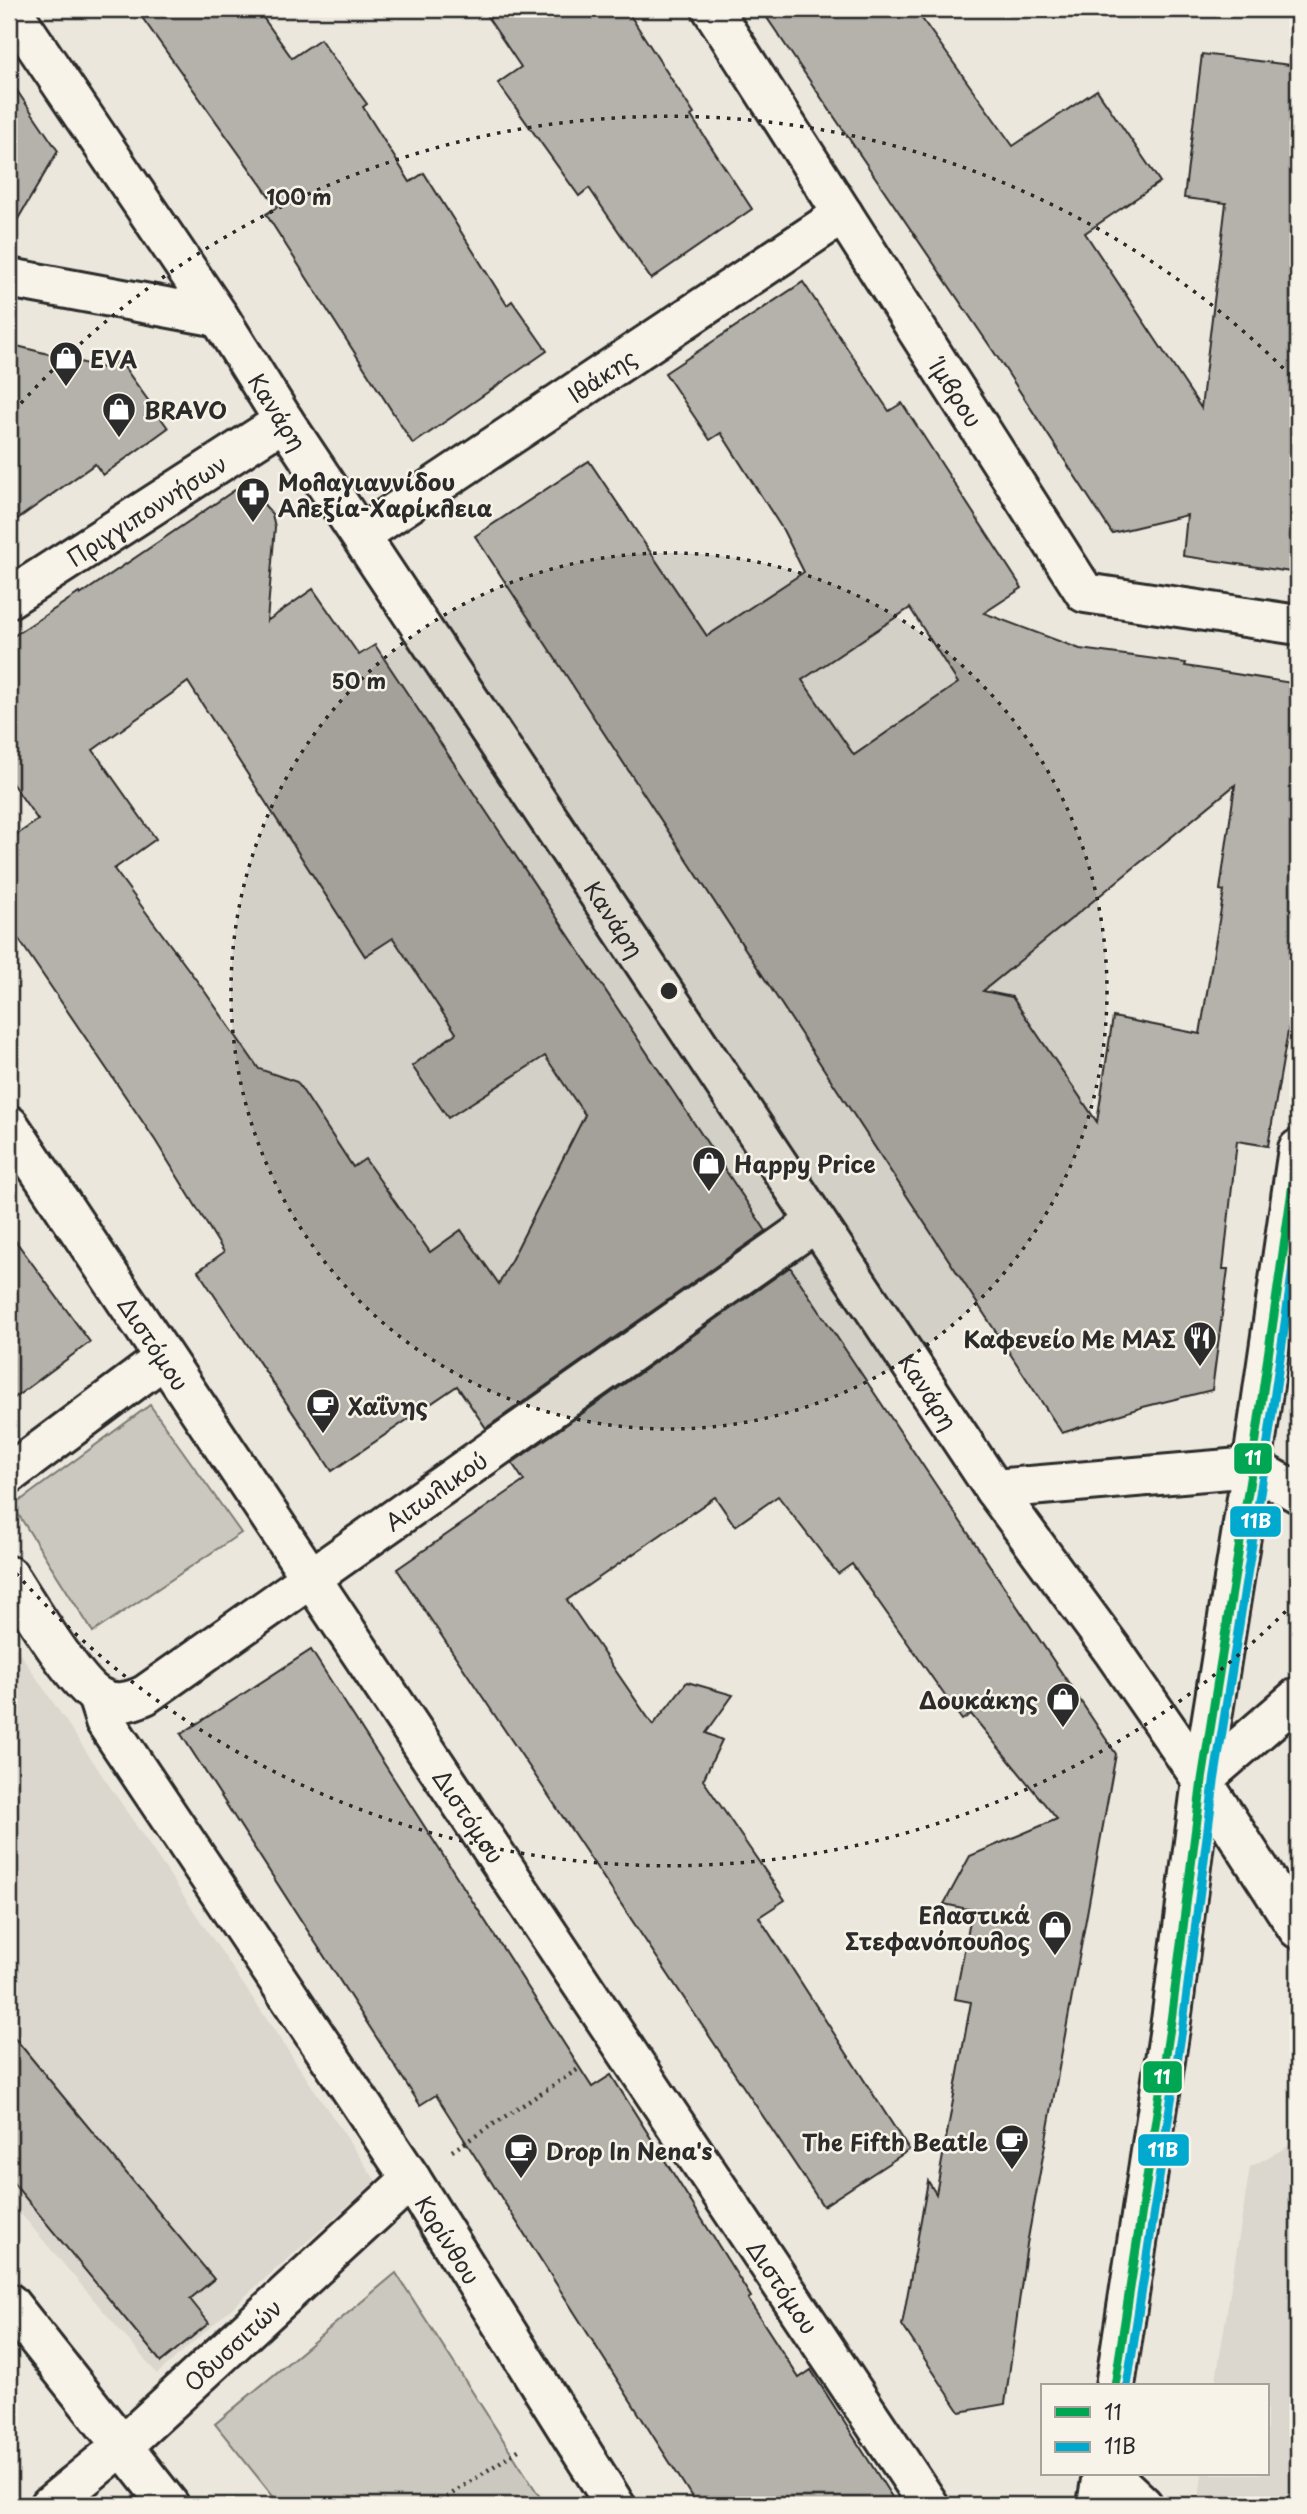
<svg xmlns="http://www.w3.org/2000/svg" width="1307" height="2514" viewBox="0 0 1307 2514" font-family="'Playpen Sans',sans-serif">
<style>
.built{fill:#dbd7ce}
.green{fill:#cbc8bf;stroke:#7b7a75;stroke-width:2}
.building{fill:#b5b2ab;stroke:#2b2b2b;stroke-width:2;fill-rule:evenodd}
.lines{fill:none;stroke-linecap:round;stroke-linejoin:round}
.pedestrian-casing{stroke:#2b2b2b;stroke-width:44}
.minor-casing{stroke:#2b2b2b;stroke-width:44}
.tertiary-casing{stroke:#2b2b2b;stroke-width:44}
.secondary-casing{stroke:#2b2b2b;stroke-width:44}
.path{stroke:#2b2b2b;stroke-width:4.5;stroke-dasharray:2 5;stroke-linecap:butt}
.pedestrian{stroke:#f7f3e8;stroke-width:38}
.minor{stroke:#f7f3e8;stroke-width:38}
.tertiary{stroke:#f7f3e8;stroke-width:38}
.secondary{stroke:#f7f3e8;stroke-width:38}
.bus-1-casing{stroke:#f7f3e8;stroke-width:14}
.bus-2-casing{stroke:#f7f3e8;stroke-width:14}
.bus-1{stroke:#00a651;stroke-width:9}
.bus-2{stroke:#00a9ce;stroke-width:9}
.ring{fill:none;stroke:#2b2b2b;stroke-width:3.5;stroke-dasharray:3.5 7}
.labels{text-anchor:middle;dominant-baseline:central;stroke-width:5;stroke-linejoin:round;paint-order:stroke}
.poi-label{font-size:23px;font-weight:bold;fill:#2b2b2b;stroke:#f7f3e8;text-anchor:start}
.street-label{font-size:23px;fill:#2b2b2b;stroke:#f7f3e8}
.centre{fill:#2b2b2b;stroke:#f7f3e8;stroke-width:3.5}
.ring-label{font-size:21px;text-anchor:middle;font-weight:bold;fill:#2b2b2b;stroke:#f7f3e8;stroke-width:5;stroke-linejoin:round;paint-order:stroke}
.line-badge{stroke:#f7f3e8;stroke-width:2.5}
.badge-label{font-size:19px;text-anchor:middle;font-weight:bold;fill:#fff}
</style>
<rect width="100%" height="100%" fill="#ebe7dd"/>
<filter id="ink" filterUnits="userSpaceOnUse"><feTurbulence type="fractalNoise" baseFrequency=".0143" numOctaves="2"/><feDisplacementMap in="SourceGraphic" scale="14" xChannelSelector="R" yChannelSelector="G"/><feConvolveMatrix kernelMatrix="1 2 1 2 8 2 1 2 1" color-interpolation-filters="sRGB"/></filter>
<g filter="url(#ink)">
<g class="built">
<path d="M9 1637 376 2181 157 2374 9 2200Z"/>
<path d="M1298 2141V2505H1206L1199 2499 1202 2474H1267V2386H1215L1250 2167Z"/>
</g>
<g class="green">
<path d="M150 1405 241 1533 93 1632 13 1506Z"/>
<path d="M396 2273 545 2505H280L215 2424Z"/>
</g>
<g class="building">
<path d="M136 9H257L292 58 320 39 367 104 363 107 410 182 424 173 507 305 512 301 547 351 413 444 266 214 277 207Z"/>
<path d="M482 9H626L694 114 691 116 752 209 651 279 589 188 579 196 498 83 521 67Z"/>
<path d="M761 9H915L1013 146 1097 90 1160 182 1085 233 1201 408 1226 203 1184 198 1202 54 1298 66V573L1183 556 1187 515 1112 533 998 358Z"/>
<path d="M9 79 58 151 9 234Z"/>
<path d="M803 282 889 411 902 403 1022 588 984 613 1080 649 1186 663 1185 666 1298 684V974L1268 1146 1237 1141 1223 1269H1228L1212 1390 1143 1407 1062 1433 475 536 589 461 707 636 804 572 783 530 721 433 710 440 665 373ZM910 608 958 683 854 755 802 680ZM1235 785 1220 890 1224 891 1200 1034 1113 1017 1097 1122 1012 997 983 991Z"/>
<path d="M17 346 107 369 119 360 168 428 103 475 95 464 9 525V380Z"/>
<path d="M235 490 263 503 272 514 275 527 267 621 313 589 359 655 375 645 766 1231 486 1428 457 1386 332 1471 198 1271 224 1252 155 1140 9 925V840L38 820 9 779V639L79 593 80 595ZM188 682 365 956 393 938 456 1033 412 1066 448 1118 545 1056 585 1115 499 1284 461 1230 430 1252 365 1159 353 1167 297 1082 259 1069 203 989 114 869 156 839 93 750Z"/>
<path d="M9 1232 90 1342 9 1402Z"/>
<path d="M790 1267 1116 1754 1027 2244 1005 2404 960 2412 902 2325 928 2181 936 2194 971 2002 955 1999 972 1910 944 1904 970 1856 1057 1819 971 1714 962 1720 852 1564 838 1574 778 1496 735 1526 715 1497 567 1600 653 1725 687 1682 733 1695 706 1733 722 1740 703 1780 785 1900 759 1917 909 2150 823 2206 397 1569 524 1481 512 1463Z"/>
<path d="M311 1650 592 2087 611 2075 751 2297 748 2299 799 2378 811 2370 897 2505H697L436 2095 420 2105 181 1734Z"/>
<path d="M9 2031 214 2279 190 2299 209 2323 161 2362 9 2178Z"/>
</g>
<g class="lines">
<g class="pedestrian-casing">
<g id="pedestrian">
<path id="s1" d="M97 1696 105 1721 411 2179 615 2505"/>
<path d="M1110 2474 1143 2505"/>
</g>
</g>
<g class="minor-casing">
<g id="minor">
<path id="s2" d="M712 9 1085 593 1298 625"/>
<path id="s3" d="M361 535 843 214"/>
<path id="s4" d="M9 598 284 421"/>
<path id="s5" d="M9 1125 929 2505"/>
<path d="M9 1474 163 1359"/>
<path id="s6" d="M9 1576C26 1602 76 1685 99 1697 115 1706 130 1702 145 1695L816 1222"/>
<path d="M9 2303 169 2505"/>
<path id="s7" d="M50 2505 122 2446 411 2179"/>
</g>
</g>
<g class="tertiary-casing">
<g id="tertiary">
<path id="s8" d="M11 9 219 317 284 421 994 1489 1113 1651 1202 1780 1298 1929"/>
<path d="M9 278 219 317"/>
<path d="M994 1489 1252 1467 1298 1493"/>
<path d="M1202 1780 1298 1697"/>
</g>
</g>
<g class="secondary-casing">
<g id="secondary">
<path d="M1115 2386 1171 2021 1202 1780 1252 1467 1298 1149"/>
<path d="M1097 2505 1102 2474"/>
</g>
</g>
<g class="path">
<path d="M452 2151 580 2068"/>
<path d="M435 2505 520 2449"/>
</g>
<use href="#pedestrian" class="pedestrian"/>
<use href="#minor" class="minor"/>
<use href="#tertiary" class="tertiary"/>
<use href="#secondary" class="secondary"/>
<g class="bus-1-casing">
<path id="bus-1" d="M1115 2386 1171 2021 1202 1780 1252 1467 1298 1149"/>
</g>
<g class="bus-2-casing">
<path id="bus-2" d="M1127 2386 1183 2023 1214 1782 1264 1469 1298 1233"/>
</g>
<use href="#bus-1" class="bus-1"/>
<use href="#bus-2" class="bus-2"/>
</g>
</g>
<circle cx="669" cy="991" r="438" fill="#2b2b2b" fill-opacity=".12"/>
<g class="ring">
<circle cx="669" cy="991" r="438"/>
<path d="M1293 1604A875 875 0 0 1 14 1571M14 411A875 875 0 0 1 1293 378"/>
</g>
<defs>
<g id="shop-pin" transform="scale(1.75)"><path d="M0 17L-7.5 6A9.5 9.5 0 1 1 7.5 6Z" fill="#2b2b2b" stroke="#f7f3e8"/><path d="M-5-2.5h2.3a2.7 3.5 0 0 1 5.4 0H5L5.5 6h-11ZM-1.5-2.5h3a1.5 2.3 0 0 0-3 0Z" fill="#fff"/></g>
<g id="pharmacy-pin" transform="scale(1.75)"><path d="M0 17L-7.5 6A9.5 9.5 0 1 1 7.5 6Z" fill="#2b2b2b" stroke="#f7f3e8"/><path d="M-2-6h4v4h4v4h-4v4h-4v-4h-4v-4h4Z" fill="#fff"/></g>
<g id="restaurant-pin" transform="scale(1.75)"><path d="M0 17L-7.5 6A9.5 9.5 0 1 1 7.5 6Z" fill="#2b2b2b" stroke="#f7f3e8"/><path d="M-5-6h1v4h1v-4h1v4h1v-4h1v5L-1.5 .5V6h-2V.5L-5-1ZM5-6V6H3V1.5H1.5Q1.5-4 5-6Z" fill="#fff"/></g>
<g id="cafe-pin" transform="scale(1.75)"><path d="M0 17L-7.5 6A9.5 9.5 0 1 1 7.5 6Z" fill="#2b2b2b" stroke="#f7f3e8"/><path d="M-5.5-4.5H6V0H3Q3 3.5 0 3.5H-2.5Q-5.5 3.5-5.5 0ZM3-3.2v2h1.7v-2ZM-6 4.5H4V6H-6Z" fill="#fff"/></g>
</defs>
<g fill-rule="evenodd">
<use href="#shop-pin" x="66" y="358"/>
<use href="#shop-pin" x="119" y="409"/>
<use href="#pharmacy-pin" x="253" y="494"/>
<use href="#shop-pin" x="709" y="1163"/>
<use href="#restaurant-pin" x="1200" y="1338"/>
<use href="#cafe-pin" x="323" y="1405"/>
<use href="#shop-pin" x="1063" y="1699"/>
<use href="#shop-pin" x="1055" y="1927"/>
<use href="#cafe-pin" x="1012" y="2141"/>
<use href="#cafe-pin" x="521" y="2150"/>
</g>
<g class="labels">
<g class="poi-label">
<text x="90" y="358">EVA</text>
<text x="144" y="409">BRAVO</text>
<text x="278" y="481">Μολαγιαννίδου<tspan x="278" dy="26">Αλεξία-Χαρίκλεια</tspan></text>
<text x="734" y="1163">Happy Price</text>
<text x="1176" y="1338" text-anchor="end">Καφενείο Με ΜΑΣ</text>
<text x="348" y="1405">Χαΐνης</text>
<text x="1038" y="1699" text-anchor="end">Δουκάκης</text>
<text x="1030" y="1914" text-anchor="end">Ελαστικά<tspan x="1030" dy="26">Στεφανόπουλος</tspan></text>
<text x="988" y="2141" text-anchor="end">The Fifth Beatle</text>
<text x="546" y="2150">Drop In Nena's</text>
</g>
<g class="street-label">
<text stroke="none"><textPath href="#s3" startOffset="289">Ιθάκης</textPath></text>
<text stroke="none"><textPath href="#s2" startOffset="455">Ίμβρου</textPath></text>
<text stroke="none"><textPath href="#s8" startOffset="483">Κανάρη</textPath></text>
<text stroke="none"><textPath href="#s4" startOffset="163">Πριγγιποννήσων</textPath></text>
<text stroke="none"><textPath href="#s8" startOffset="1092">Κανάρη</textPath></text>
<text stroke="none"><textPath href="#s5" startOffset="262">Διστόμου</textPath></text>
<text stroke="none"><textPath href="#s8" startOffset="1659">Κανάρη</textPath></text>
<text stroke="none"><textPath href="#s6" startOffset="555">Αιτωλικού</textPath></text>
<text stroke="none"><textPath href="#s5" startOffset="830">Διστόμου</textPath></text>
<text stroke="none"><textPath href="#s1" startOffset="648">Κορίνθου</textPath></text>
<text stroke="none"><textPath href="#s5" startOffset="1396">Διστόμου</textPath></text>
<text stroke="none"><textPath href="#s7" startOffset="243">Οδυσσιτών</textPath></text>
</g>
</g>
<circle cx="669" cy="991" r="10" class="centre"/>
<g class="ring-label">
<text x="299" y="205">100 m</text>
<text x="359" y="689">50 m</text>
</g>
<g class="line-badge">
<rect x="1233" y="1442" width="40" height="33" rx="7" fill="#00a651"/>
<rect x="1229" y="1505" width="53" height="33" rx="7" fill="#00a9ce"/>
<rect x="1142" y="2060" width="41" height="34" rx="7" fill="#00a651"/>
<rect x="1137" y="2133" width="53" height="34" rx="7" fill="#00a9ce"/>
</g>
<g class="badge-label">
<text x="1253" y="1465">11</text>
<text x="1256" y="1528">11Β</text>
<text x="1162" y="2084">11</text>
<text x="1163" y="2157">11Β</text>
</g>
<rect width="1307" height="2514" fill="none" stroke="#f7f3e8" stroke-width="35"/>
<rect x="18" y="18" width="1272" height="2479" fill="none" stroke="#2b2b2b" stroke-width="2.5" filter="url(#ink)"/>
<rect x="1041" y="2384" width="228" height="91" fill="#f7f3e8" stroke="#a5a39c" stroke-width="2"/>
<rect x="1055" y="2407" width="35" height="10" fill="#00a651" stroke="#a5a39c" stroke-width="2"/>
<text x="1104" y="2420" font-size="21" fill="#2b2b2b">11</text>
<rect x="1055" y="2442" width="35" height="10" fill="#00a9ce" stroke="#a5a39c" stroke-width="2"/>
<text x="1104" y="2454" font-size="21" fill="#2b2b2b">11Β</text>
</svg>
